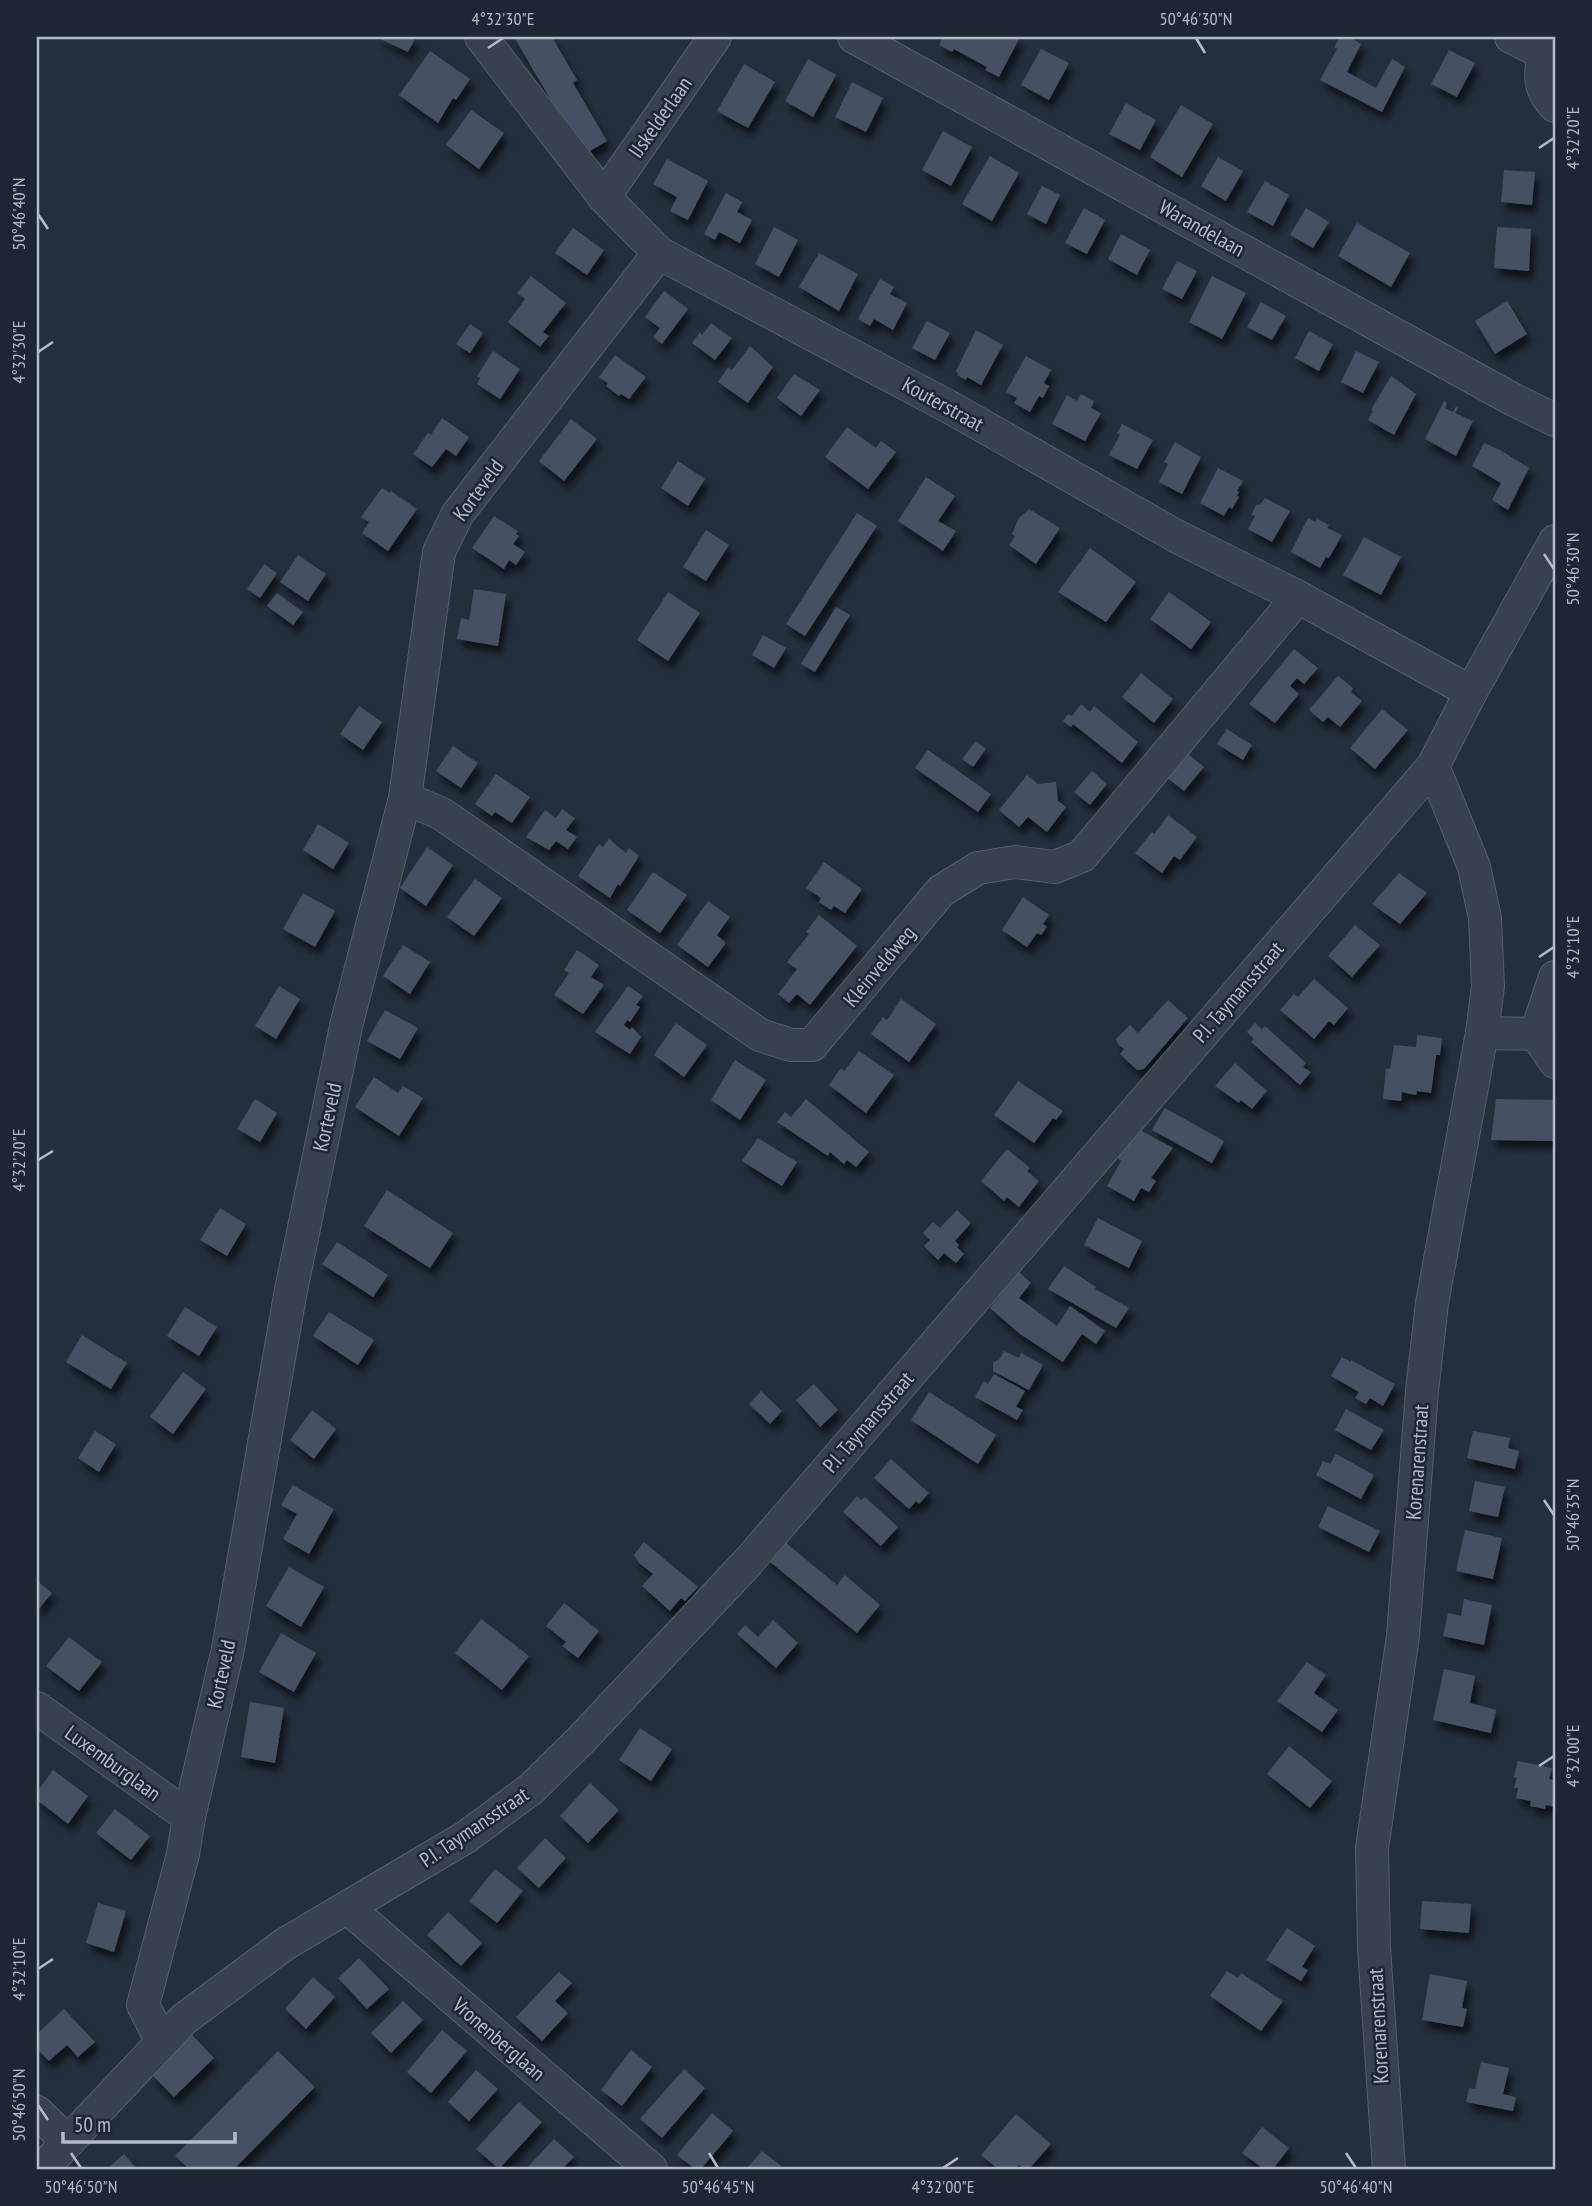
<svg xmlns="http://www.w3.org/2000/svg" width="1592" height="2206" viewBox="0 0 1592 2206" font-family="'PT Sans Narrow',sans-serif">
<style>
.building{fill:#455162;filter:url(#shadow)}
.lines{fill:none;stroke-linecap:round;stroke-linejoin:round}
.minor-casing{stroke:#565f6c;stroke-width:34}
.minor{stroke:#38414e;stroke-width:32}
.ticks{fill:none;stroke:#b4bcc9;stroke-width:2.5}
.labels{text-anchor:middle;dominant-baseline:central;stroke-width:5;stroke-linejoin:round;paint-order:stroke}
.street-label{font-size:21px;fill:#b4bcc9;stroke:#1d2633}
.neatline{fill:none;stroke:#b4bcc9;stroke-width:2.5}
.ticks-label{font-size:18px;text-anchor:middle;fill:#b4bcc9}
</style>
<defs>
<filter id="shadow"><feDropShadow dx="4.5" dy="8" stdDeviation="3.5" flood-color="#0009"/></filter>
</defs>
<rect width="100%" height="100%" fill="#242f3e"/>
<g class="building">
<path d="M376 37H416L408 52Z"/>
<path d="M514 37H552L577 80 573 83 607 141 583 155Z"/>
<path d="M943 37H1020L999 77 985 70 987 67 954 49 952 52 939 45Z"/>
<path d="M1340 37H1349L1361 44 1347 72 1376 88 1392 59 1405 67 1382 112 1320 80 1337 49 1334 47Z"/>
<path d="M1041 49 1069 63 1049 100 1021 85Z"/>
<path d="M1449 50 1475 63 1457 97 1431 84Z"/>
<path d="M430 51 470 79 456 100 453 98 438 123 399 95Z"/>
<path d="M808 59 836 75 813 117 785 101Z"/>
<path d="M744 64 775 82 748 128 717 111Z"/>
<path d="M852 82 883 98 866 132 835 117Z"/>
<path d="M1126 103 1156 120 1140 150 1109 134Z"/>
<path d="M1181 105 1213 124 1182 177 1150 157Z"/>
<path d="M471 110 504 133 479 169 446 145Z"/>
<path d="M943 131 972 147 951 186 922 170Z"/>
<path d="M990 156 1019 173 992 221 962 204Z"/>
<path d="M1218 157 1243 171 1226 201 1201 186Z"/>
<path d="M667 159 708 181 688 220 670 211 677 197 653 184Z"/>
<path d="M1504 170 1535 172 1532 205 1501 202Z"/>
<path d="M1265 181 1289 195 1273 226 1247 212Z"/>
<path d="M1042 186 1060 195 1046 224 1027 214Z"/>
<path d="M726 193 742 202 737 212 752 220 740 243 719 232 715 240 704 234Z"/>
<path d="M1084 208 1105 220 1087 254 1065 243Z"/>
<path d="M1306 208 1329 222 1313 248 1290 235Z"/>
<path d="M1357 223 1410 253 1391 287 1338 256Z"/>
<path d="M774 227 798 240 779 277 755 264Z"/>
<path d="M1497 227 1531 229 1529 271 1494 268Z"/>
<path d="M573 228 604 250 587 275 555 253Z"/>
<path d="M1121 234 1150 250 1137 275 1108 259Z"/>
<path d="M819 253 858 274 839 311 799 287Z"/>
<path d="M1177 261 1197 271 1182 299 1162 289Z"/>
<path d="M531 276 566 303 543 332 549 336 540 347 508 322 525 299 517 293Z"/>
<path d="M1212 276 1246 293 1222 339 1189 322Z"/>
<path d="M880 279 894 287 890 294 907 303 893 330 874 319 870 326 858 319Z"/>
<path d="M664 291 688 309 662 344 653 337 660 328 645 317Z"/>
<path d="M1507 301 1527 334 1495 354 1475 321Z"/>
<path d="M1261 302 1286 316 1272 340 1247 327Z"/>
<path d="M927 321 950 333 935 360 912 348Z"/>
<path d="M711 323 732 338 715 360 692 343 700 332 702 335Z"/>
<path d="M470 324 483 333 470 353 456 344Z"/>
<path d="M976 330 1003 345 981 385 967 377 966 380 957 375 958 373 956 371Z"/>
<path d="M1309 331 1333 344 1319 371 1295 358Z"/>
<path d="M750 346 773 367 748 403 718 382 728 367 732 370Z"/>
<path d="M493 351 520 369 500 399 477 384 480 378 477 376Z"/>
<path d="M1356 351 1379 362 1363 393 1341 382Z"/>
<path d="M615 355 646 377 629 399 621 394 619 396 606 386 608 383 599 377Z"/>
<path d="M1026 356 1051 370 1044 383 1049 386 1043 398 1039 396 1030 412 1014 403 1017 398 1006 392Z"/>
<path d="M794 374 820 390 801 416 777 398Z"/>
<path d="M1391 376 1416 394 1394 435 1368 420 1373 411 1371 410Z"/>
<path d="M1081 394 1094 401 1091 408 1101 413 1085 441 1052 424 1067 395 1077 401Z"/>
<path d="M1444 401 1447 403 1445 408 1453 412 1456 407 1458 408 1455 413 1473 421 1456 456 1425 439Z"/>
<path d="M442 418 469 437 456 456 446 449 432 467 413 454 428 433 431 435Z"/>
<path d="M571 419 597 439 564 481 539 461Z"/>
<path d="M1122 424 1153 440 1137 469 1109 455 1120 435 1117 433Z"/>
<path d="M847 427 876 448 881 441 896 452 868 489 825 457Z"/>
<path d="M1175 442 1201 457 1182 494 1159 482 1168 464 1164 462Z"/>
<path d="M1484 443 1500 450 1529 468 1508 510 1492 500 1501 483 1472 466Z"/>
<path d="M678 461 705 479 688 506 661 488Z"/>
<path d="M1218 468 1243 481 1237 491 1239 492 1237 496 1239 497 1232 509 1229 507 1224 516 1200 503Z"/>
<path d="M926 477 955 496 938 521 956 531 943 551 898 521Z"/>
<path d="M382 488 390 493 391 491 417 509 388 551 362 533 369 522 361 517Z"/>
<path d="M1265 498 1290 511 1272 542 1248 529 1255 516 1251 515 1257 504 1260 505Z"/>
<path d="M1029 509 1060 528 1036 564 1009 545 1015 536 1012 534 1019 518Z"/>
<path d="M857 513 877 526 805 636 786 624Z"/>
<path d="M494 516 518 531 516 534 519 536 513 544 525 552 516 565 509 560 504 569 472 548Z"/>
<path d="M1308 518 1315 522 1317 519 1329 525 1327 528 1342 535 1329 558 1326 557 1320 568 1291 552Z"/>
<path d="M706 530 729 545 706 581 683 567Z"/>
<path d="M1364 537 1401 557 1381 595 1343 575Z"/>
<path d="M1090 548 1136 582 1106 622 1058 592Z"/>
<path d="M298 555 326 574 308 601 280 582Z"/>
<path d="M264 564 277 573 260 598 247 589Z"/>
<path d="M474 589 506 594 498 646 457 639 461 618 469 620 470 616Z"/>
<path d="M668 592 700 613 668 661 637 640Z"/>
<path d="M1169 592 1211 622 1191 649 1150 619Z"/>
<path d="M277 593 303 612 293 625 267 606Z"/>
<path d="M836 607 850 615 815 672 801 664Z"/>
<path d="M763 635 786 648 774 668 752 655Z"/>
<path d="M1294 649 1318 668 1304 684 1297 678 1290 686 1299 694 1275 723 1249 704Z"/>
<path d="M1141 673 1173 699 1154 723 1122 697Z"/>
<path d="M1338 676 1353 688 1351 692 1362 701 1340 727 1328 717 1323 722 1309 710Z"/>
<path d="M1081 704 1090 712 1094 706 1138 742 1122 763 1073 724 1071 727 1063 721 1068 714 1072 716Z"/>
<path d="M359 706 382 722 363 750 340 734Z"/>
<path d="M1382 709 1408 730 1375 769 1350 748Z"/>
<path d="M1227 729 1252 745 1243 760 1217 744Z"/>
<path d="M976 741 986 749 973 767 962 759Z"/>
<path d="M453 746 478 763 461 788 436 771Z"/>
<path d="M928 750 991 794 978 812 915 768Z"/>
<path d="M1187 753 1204 767 1184 791 1166 777Z"/>
<path d="M1092 771 1107 784 1090 805 1074 792Z"/>
<path d="M496 774 530 797 512 823 495 812 492 816 475 804Z"/>
<path d="M1027 775 1038 784 1056 782 1058 801 1066 807 1047 832 1028 817 1019 827 999 810Z"/>
<path d="M562 809 575 818 566 830 577 837 568 849 556 841 549 850 526 837 545 810 556 818Z"/>
<path d="M1168 815 1197 837 1180 860 1174 856 1162 873 1135 853 1152 832 1154 834Z"/>
<path d="M318 824 349 843 333 869 303 850Z"/>
<path d="M609 839 626 853 629 848 639 856 624 880 620 886 618 884 610 898 578 876 599 844 603 847Z"/>
<path d="M427 847 453 865 426 906 400 888Z"/>
<path d="M824 862 862 889 845 913 834 906 831 910 819 902 821 898 806 888Z"/>
<path d="M653 872 687 895 660 933 627 910Z"/>
<path d="M1399 873 1427 893 1400 924 1372 904Z"/>
<path d="M475 879 502 898 474 936 447 917Z"/>
<path d="M303 893 335 911 315 947 283 929Z"/>
<path d="M1023 897 1049 915 1043 924 1047 927 1041 935 1037 933 1027 947 1002 930Z"/>
<path d="M708 901 730 917 717 935 726 943 708 967 677 945Z"/>
<path d="M819 915 857 946 810 1005 797 994 789 1003 778 994 797 969 787 962 809 934 806 932Z"/>
<path d="M1355 925 1380 945 1352 977 1328 956Z"/>
<path d="M403 945 430 962 410 994 383 976Z"/>
<path d="M577 950 599 965 591 977 604 985 583 1014 554 995 569 973 564 970Z"/>
<path d="M1314 979 1348 1008 1334 1025 1329 1021 1314 1039 1280 1010 1294 994 1298 997Z"/>
<path d="M279 986 300 999 276 1039 255 1026Z"/>
<path d="M628 986 643 996 636 1005 640 1007 630 1022 627 1020 624 1025 630 1030 632 1027 641 1037 630 1054 595 1032Z"/>
<path d="M901 999 936 1024 909 1062 871 1034 883 1017 887 1020Z"/>
<path d="M1168 1000 1188 1018 1144 1069 1137 1070 1120 1054 1124 1049 1118 1044 1116 1039 1130 1025 1138 1033Z"/>
<path d="M385 1010 418 1028 400 1059 367 1041Z"/>
<path d="M676 1023 707 1045 684 1077 654 1055Z"/>
<path d="M1255 1023 1262 1029 1265 1026 1306 1063 1303 1067 1311 1072 1300 1085 1251 1042 1254 1039 1247 1032Z"/>
<path d="M1417 1035 1442 1038 1440 1055H1436L1431 1093 1417 1091 1416 1095 1402 1092 1401 1101 1383 1099 1386 1068 1390 1069 1394 1045 1416 1047Z"/>
<path d="M859 1051 894 1075 866 1113 829 1085 841 1068 844 1071Z"/>
<path d="M735 1060 766 1080 740 1120 711 1100Z"/>
<path d="M1235 1063 1267 1091 1252 1109 1241 1100 1239 1103 1215 1086Z"/>
<path d="M374 1077 398 1093 403 1086 423 1098 399 1136 355 1107Z"/>
<path d="M1018 1081 1063 1111 1056 1120 1053 1118 1034 1143 994 1115Z"/>
<path d="M255 1099 277 1113 260 1142 237 1129Z"/>
<path d="M806 1099 869 1152 856 1167 847 1160 844 1164 830 1152 828 1156 777 1122 785 1112 791 1117Z"/>
<path d="M1496 1099 1555 1100V1141L1491 1140Z"/>
<path d="M1165 1108 1224 1141 1212 1163 1152 1130Z"/>
<path d="M1138 1129 1173 1148 1151 1178 1156 1181 1149 1192 1141 1188 1134 1201 1107 1186 1121 1161 1116 1156Z"/>
<path d="M758 1138 797 1162 782 1186 742 1161Z"/>
<path d="M1007 1149 1030 1168 1027 1171 1039 1181 1019 1207 1007 1197 1004 1201 981 1181Z"/>
<path d="M387 1190 453 1233 430 1268 364 1226Z"/>
<path d="M220 1208 246 1224 227 1256 200 1240Z"/>
<path d="M957 1210 971 1223 955 1241 959 1245 957 1247 964 1254 956 1263 944 1253 938 1260 924 1246 930 1240 923 1233 933 1222 940 1228Z"/>
<path d="M1098 1218 1142 1241 1129 1268 1084 1245Z"/>
<path d="M337 1242 388 1275 373 1297 322 1264Z"/>
<path d="M1064 1266 1096 1287 1095 1289 1129 1308 1116 1328 1048 1289Z"/>
<path d="M1019 1272 1031 1283 1019 1298 1057 1326 1070 1306 1105 1331 1096 1344 1082 1334 1063 1362 1020 1334 990 1308Z"/>
<path d="M185 1307 217 1327 199 1356 167 1336Z"/>
<path d="M329 1312 374 1340 358 1365 313 1336Z"/>
<path d="M82 1335 127 1363 111 1389 66 1362Z"/>
<path d="M1004 1351 1019 1358 1021 1353 1043 1365 1029 1390 993 1371V1362L999 1360Z"/>
<path d="M1342 1357 1351 1362V1360L1395 1384 1383 1406 1370 1398 1366 1404 1355 1398 1359 1392 1331 1376Z"/>
<path d="M183 1372 206 1389 173 1434 150 1417Z"/>
<path d="M994 1374 1025 1391 1016 1407 1023 1410 1017 1420 975 1397 984 1381 988 1384Z"/>
<path d="M814 1384 838 1410 820 1427 796 1400Z"/>
<path d="M761 1391 782 1411 770 1424 749 1404Z"/>
<path d="M929 1392 996 1435 978 1464 911 1420Z"/>
<path d="M1346 1409 1384 1430 1371 1450 1335 1430Z"/>
<path d="M312 1410 336 1429 314 1459 290 1440Z"/>
<path d="M95 1431 116 1444 99 1472 78 1458Z"/>
<path d="M1473 1431 1510 1438 1508 1448 1519 1451 1515 1469 1467 1458Z"/>
<path d="M1336 1454 1374 1475 1361 1499 1316 1475 1323 1461 1330 1464Z"/>
<path d="M891 1459 929 1493 919 1504 916 1501 909 1509 874 1478Z"/>
<path d="M1475 1481 1505 1487 1498 1517 1469 1511Z"/>
<path d="M293 1485 334 1509 309 1554 283 1539 297 1514 281 1505Z"/>
<path d="M857 1496 861 1500 865 1497 898 1527 881 1546 843 1512Z"/>
<path d="M1328 1506 1380 1531 1369 1552 1318 1527Z"/>
<path d="M1465 1530 1502 1538 1493 1579 1456 1571Z"/>
<path d="M780 1538 837 1585 845 1575 880 1605 857 1633 764 1557Z"/>
<path d="M644 1542 698 1587 685 1601 681 1598 670 1611 642 1586 653 1574 639 1563 634 1555Z"/>
<path d="M289 1567 324 1587 301 1627 266 1606Z"/>
<path d="M37 1581 52 1593 37 1611Z"/>
<path d="M1464 1599 1492 1605 1484 1645 1443 1636 1448 1613 1461 1616Z"/>
<path d="M564 1603 599 1631 578 1658 562 1646 566 1642 546 1626Z"/>
<path d="M481 1619 529 1656 502 1690 455 1653Z"/>
<path d="M773 1620 798 1643 776 1668 737 1634 745 1625 758 1637Z"/>
<path d="M281 1633 316 1653 294 1692 259 1672Z"/>
<path d="M69 1637 102 1662 79 1691 46 1666Z"/>
<path d="M1307 1662 1326 1675 1314 1693 1338 1710 1322 1732 1277 1701Z"/>
<path d="M1444 1669 1475 1676 1470 1703 1496 1710 1491 1733 1433 1720Z"/>
<path d="M250 1702 284 1708 275 1763 241 1757Z"/>
<path d="M640 1728 672 1749 651 1781 619 1760Z"/>
<path d="M1289 1746 1332 1781 1310 1808 1267 1774Z"/>
<path d="M1518 1761 1552 1768 1549 1779 1555 1781V1807L1546 1805 1545 1809 1530 1806 1531 1801 1516 1798 1518 1788H1514L1517 1778 1514 1777Z"/>
<path d="M53 1770 88 1796 68 1824 37 1800V1792Z"/>
<path d="M590 1783 619 1810 588 1843 560 1816Z"/>
<path d="M115 1809 150 1836 131 1860 96 1833Z"/>
<path d="M545 1838 566 1858 539 1888 517 1868Z"/>
<path d="M495 1869 523 1891 497 1923 469 1901Z"/>
<path d="M1422 1901 1471 1904 1469 1933 1420 1929Z"/>
<path d="M98 1903 126 1911 114 1952 86 1943Z"/>
<path d="M448 1912 482 1943 461 1966 427 1935Z"/>
<path d="M1287 1928 1315 1946 1302 1967 1308 1970 1301 1981 1266 1960Z"/>
<path d="M359 1958 389 1989 367 2009 338 1978Z"/>
<path d="M1227 1971 1238 1978 1241 1973 1283 2001 1261 2031 1210 1996Z"/>
<path d="M559 1972 572 1983 555 2001 568 2013 542 2041 516 2017Z"/>
<path d="M1430 1974 1467 1981 1462 2008 1467 2009 1463 2027 1422 2020Z"/>
<path d="M313 1977 335 1997 306 2029 285 2009Z"/>
<path d="M403 2001 423 2020 391 2053 371 2033Z"/>
<path d="M64 2009 95 2042 78 2057 67 2045 49 2061 37 2049V2034Z"/>
<path d="M442 2030 467 2051 431 2093 407 2072Z"/>
<path d="M191 2034 214 2058 174 2097 151 2074Z"/>
<path d="M631 2050 652 2067 622 2106 601 2090Z"/>
<path d="M278 2051 315 2087 234 2169H189L175 2156Z"/>
<path d="M1481 2062 1509 2068 1503 2094 1516 2097 1513 2111 1466 2102 1469 2088 1475 2089Z"/>
<path d="M684 2069 705 2088 662 2138 640 2119Z"/>
<path d="M476 2070 498 2089 469 2121 448 2102Z"/>
<path d="M519 2102 542 2122 499 2169 476 2149Z"/>
<path d="M712 2113 733 2131 701 2169H695L677 2155Z"/>
<path d="M1016 2114 1051 2144 1029 2169H1024L1019 2165 1016 2169H998L981 2155Z"/>
<path d="M1262 2127 1289 2148 1273 2169H1264L1242 2153Z"/>
<path d="M554 2139 574 2157 562 2169H526Z"/>
<path d="M762 2151 781 2166 778 2169H746Z"/>
<path d="M124 2154 137 2169H107Z"/>
</g>
<g class="lines">
<g class="minor-casing">
<g id="minor">
<path d="M481 37 604 197 659 253 953 409 1176 536 1298 597 1471 692"/>
<path d="M854 37 1514 400 1555 420"/>
<path d="M1511 37 1545 54"/>
<path d="M1555 43C1537 62 1536 87 1555 106"/>
<path d="M604 197 715 37"/>
<path d="M405 798 442 814 760 1035 791 1045H812L941 891 978 868 1015 862 1055 867 1082 856 1298 597"/>
<path d="M1482 1033 1536 1034 1555 1062"/>
<path d="M1536 1034 1555 977"/>
<path d="M37 1708 189 1817"/>
<path d="M348 1908 651 2169"/>
<path d="M162 2042 143 2005 183 1854 189 1817 228 1649 291 1290 347 1022 405 798 439 552 457 515 659 253"/>
<path d="M37 2112 68 2142"/>
<path d="M42 2169 184 2019 285 1944 466 1837 531 1789 580 1741 748 1562 1433 766 1471 692 1555 541"/>
<path d="M1389 2169 1374 1948 1372 1848 1403 1636 1422 1391 1432 1303 1482 1033 1488 986 1485 918 1474 867 1433 766"/>
</g>
</g>
<use href="#minor" class="minor"/>
</g>
<path class="ticks" d="M1196 38 1205 53M488 48 503 38M1539 148 1554 138M38 214 48 229M38 352 53 342M1544 554 1554 569M1539 957 1554 947M38 1160 53 1151M1544 1500 1554 1515M1539 1766 1554 1756M38 1969 53 1959M38 2105 48 2120M71 2153 81 2168M709 2153 718 2168M1346 2153 1356 2168M943 2168 958 2158"/>
<g class="labels">
<g class="street-label">
<text transform="translate(660 117) rotate(-55)">IJskelderlaan</text>
<text transform="translate(1202 228) rotate(29)">Warandelaan</text>
<text transform="translate(943 404) rotate(29)">Kouterstraat</text>
<text transform="translate(478 490) rotate(-54)">Korteveld</text>
<text transform="translate(879 966) rotate(-50)">Kleinveldweg</text>
<text transform="translate(1238 992) rotate(-49)">P.I. Taymansstraat</text>
<text transform="translate(327 1117) rotate(-78)">Korteveld</text>
<text transform="translate(868 1422) rotate(-49)">P.I. Taymansstraat</text>
<text transform="translate(1417 1462) rotate(-86)">Korenarenstraat</text>
<text transform="translate(221 1674) rotate(-78)">Korteveld</text>
<text transform="translate(113 1763) rotate(36)">Luxemburglaan</text>
<text transform="translate(474 1827) rotate(-34)">P.I. Taymansstraat</text>
<text transform="translate(1378 2026) rotate(-93)">Korenarenstraat</text>
<text transform="translate(499 2039) rotate(41)">Vronenberglaan</text>
</g>
</g>
<rect width="1592" height="2206" fill="none" stroke="#1d2633" stroke-width="77"/>
<path d="M63 2132v10h172v-10" fill="none" stroke="#b4bcc9" stroke-width="3.5"/>
<text x="74" y="2132" font-size="21" fill="#b4bcc9" stroke="#1d2633" stroke-width="5" paint-order="stroke">50 m</text>
<rect x="38" y="38" width="1516" height="2130" class="neatline"/>
<g class="ticks-label">
<text x="503" y="25">4°32'30"E</text>
<text x="1196" y="25">50°46'30"N</text>
<text transform="translate(1573 138) rotate(-90)" y="6">4°32'20"E</text>
<text transform="translate(19 214) rotate(-90)" y="6">50°46'40"N</text>
<text transform="translate(19 352) rotate(-90)" y="6">4°32'30"E</text>
<text transform="translate(1573 569) rotate(-90)" y="6">50°46'30"N</text>
<text transform="translate(1573 947) rotate(-90)" y="6">4°32'10"E</text>
<text transform="translate(19 1160) rotate(-90)" y="6">4°32'20"E</text>
<text transform="translate(1573 1515) rotate(-90)" y="6">50°46'35"N</text>
<text transform="translate(1573 1756) rotate(-90)" y="6">4°32'00"E</text>
<text transform="translate(19 1969) rotate(-90)" y="6">4°32'10"E</text>
<text transform="translate(19 2105) rotate(-90)" y="6">50°46'50"N</text>
<text x="81" y="2193">50°46'50"N</text>
<text x="718" y="2193">50°46'45"N</text>
<text x="943" y="2193">4°32'00"E</text>
<text x="1356" y="2193">50°46'40"N</text>
</g>
</svg>
